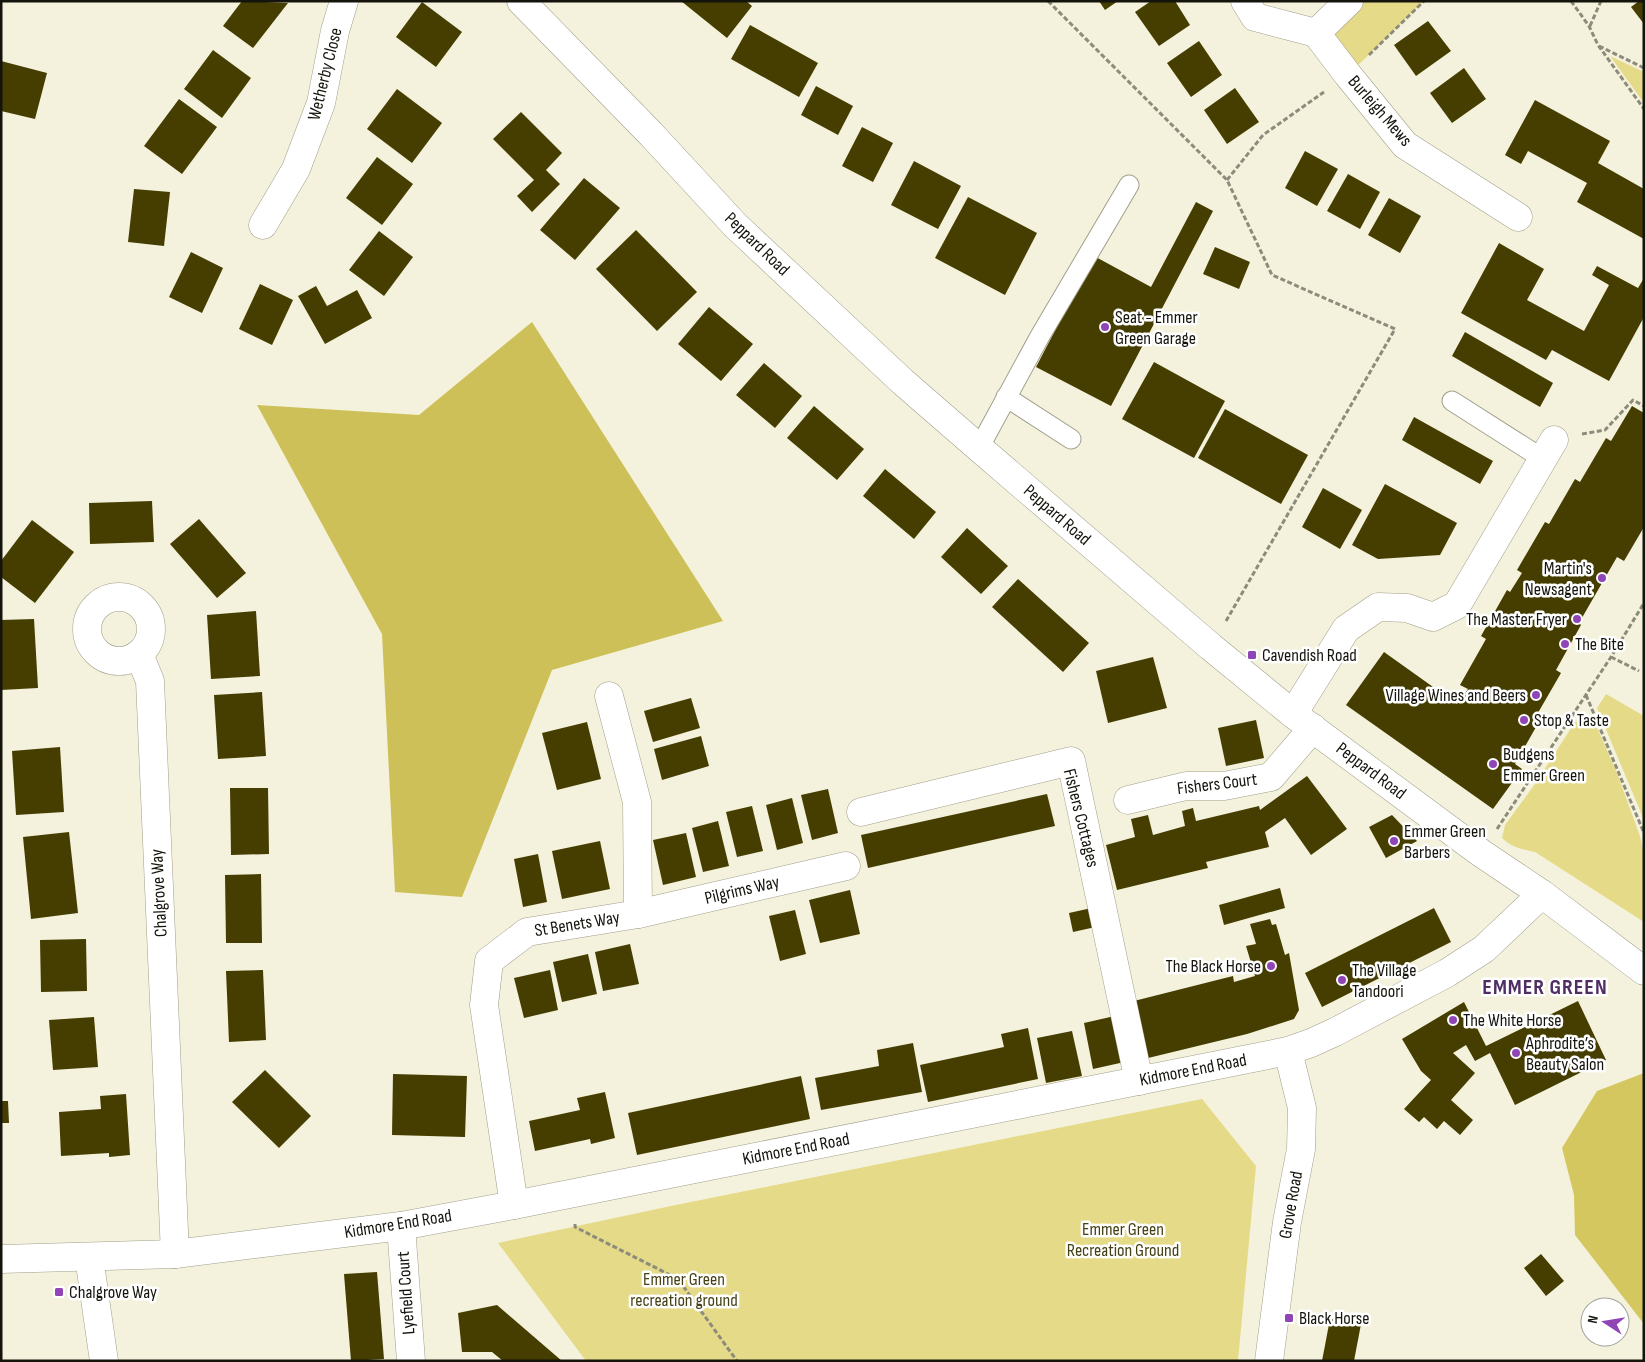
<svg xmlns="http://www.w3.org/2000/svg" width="1645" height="1362" viewBox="0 0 1645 1362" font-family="'Sofia Sans Condensed',sans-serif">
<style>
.green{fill:#e5da88}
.forest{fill:#cdc058}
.water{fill:#d5c760}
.building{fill:#453e00}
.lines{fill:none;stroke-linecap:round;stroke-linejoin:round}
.lane-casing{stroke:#a19f8b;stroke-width:21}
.street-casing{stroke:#a19f8b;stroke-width:29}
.secondary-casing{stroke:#a19f8b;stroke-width:29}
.path{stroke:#8c8b7c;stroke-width:3;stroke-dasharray:5 2.5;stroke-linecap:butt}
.lane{stroke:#fff;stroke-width:19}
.street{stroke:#fff;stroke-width:28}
.secondary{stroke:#fff;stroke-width:28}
.poi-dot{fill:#9045b7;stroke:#fff;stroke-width:2}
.labels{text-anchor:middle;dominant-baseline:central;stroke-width:5;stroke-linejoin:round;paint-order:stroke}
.street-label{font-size:18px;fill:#14130c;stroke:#fff}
.poi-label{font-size:18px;fill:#14130c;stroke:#fff;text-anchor:start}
.park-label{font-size:18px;fill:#464115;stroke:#fff}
.district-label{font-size:22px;font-weight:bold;letter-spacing:1px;fill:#502d64;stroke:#fff}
</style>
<rect width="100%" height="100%" fill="#f4f2dc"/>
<g class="green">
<path d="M1349 1H1424L1348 75 1316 33Z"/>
<path d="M1610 56 1644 72V103Z"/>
<path d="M1606 694 1644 716V820L1597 708Z"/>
<path d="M1588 720 1595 723 1617 773 1640 836 1644 854V922L1535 852C1522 849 1512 848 1502 838L1505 825 1535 784 1575 722Z"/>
<path d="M1202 1099 1256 1166 1238 1361H586L498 1243 671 1206Z"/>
</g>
<path class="forest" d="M532 322 723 621 552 670 462 897 395 892 382 634 257 405 419 415Z"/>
<path class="water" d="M1644 1073V1324L1575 1235 1574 1195 1562 1148 1597 1091Z"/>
<g class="building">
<path d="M242 1 288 3 253 48 223 26Z"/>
<path d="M681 1H746L752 6 727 38Z"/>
<path d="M1099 1H1118L1105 10Z"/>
<path d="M1151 1H1175L1190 25 1159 46 1135 12Z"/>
<path d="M1639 1H1644V24L1631 7Z"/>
<path d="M422 2 462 32 436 67 396 37Z"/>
<path d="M1428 21 1451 51 1416 76 1394 45Z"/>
<path d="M750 25 818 63 799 97 731 59Z"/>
<path d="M1199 41 1222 75 1191 97 1167 63Z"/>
<path d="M213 50 251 78 222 118 184 89Z"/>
<path d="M1 61 47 73 35 119 1 111Z"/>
<path d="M1464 68 1486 99 1452 123 1430 93Z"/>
<path d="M816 86 853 106 838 135 801 115Z"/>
<path d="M1235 88 1259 122 1227 144 1204 110Z"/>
<path d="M397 89 442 123 412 163 367 129Z"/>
<path d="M179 99 217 127 182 174 144 146Z"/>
<path d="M1535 100 1610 141 1598 163 1644 189V239L1577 202 1587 183 1528 151 1521 164 1505 155Z"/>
<path d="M521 112 562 153 546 170 560 184 532 212 517 196 534 180 493 139Z"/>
<path d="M862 127 893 143 873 182 842 166Z"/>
<path d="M1305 151 1338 169 1317 206 1285 188Z"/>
<path d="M377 157 413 184 382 225 346 198Z"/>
<path d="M914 161 961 186 938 229 891 205Z"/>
<path d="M1348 174 1380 192 1360 229 1327 211Z"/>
<path d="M584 178 620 208 575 260 540 230Z"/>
<path d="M134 189 170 192 164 246 128 242Z"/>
<path d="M968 197 1037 233 1005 295 935 258Z"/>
<path d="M1389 198 1421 216 1400 253 1368 235Z"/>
<path d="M1196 202 1213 211 1111 406 1036 367 1094 256 1151 287Z"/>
<path d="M636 230 697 292 657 331 596 269Z"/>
<path d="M379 231 413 257 384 296 349 270Z"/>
<path d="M1499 243 1544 269 1527 300 1584 331 1609 285 1592 275 1597 266 1638 288 1644 278V317L1609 381 1552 350 1546 360 1461 313Z"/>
<path d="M1215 247 1250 262 1239 289 1203 274Z"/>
<path d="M191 252 223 268 202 313 169 297Z"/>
<path d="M260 284 293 300 272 345 239 329Z"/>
<path d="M316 286 327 306 357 290 372 318 325 344 298 296Z"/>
<path d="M709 307 753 344 721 381 678 344Z"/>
<path d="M1465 332 1553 383 1540 407 1452 356Z"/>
<path d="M1154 362 1225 401 1194 458 1122 419Z"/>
<path d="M764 363 802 396 775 428 736 395Z"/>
<path d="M814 406 864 449 837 480 787 438Z"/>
<path d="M1632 406 1644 413V527L1624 561 1617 557 1579 623 1581 625 1556 670 1561 673 1535 718 1540 720 1515 764 1522 769 1493 809 1346 705 1384 652 1457 704 1468 689 1460 685 1486 639 1481 636 1507 590 1510 592 1522 573 1517 570 1545 522 1549 524 1575 479 1580 482 1606 438 1611 441Z"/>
<path d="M1225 409 1308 455 1281 504 1198 458Z"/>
<path d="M1414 417 1493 461 1480 484 1402 440Z"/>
<path d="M885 469 936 512 914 539 863 496Z"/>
<path d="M1385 484 1457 523 1440 555 1378 559 1352 545Z"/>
<path d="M1323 488 1362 510 1340 549 1302 527Z"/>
<path d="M152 501 154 542 90 544 89 503Z"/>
<path d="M199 519 246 573 217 598 170 544Z"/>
<path d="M32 520 74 552 35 603 1 577V561Z"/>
<path d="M967 528 1008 566 981 594 941 557Z"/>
<path d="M1018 579 1089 643 1063 672 992 607Z"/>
<path d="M256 611 260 676 211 679 207 615Z"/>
<path d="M34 619 38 688 1 690V620Z"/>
<path d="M1153 657 1167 708 1108 723 1096 671Z"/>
<path d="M262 692 266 756 218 759 214 695Z"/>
<path d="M691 698 700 728 653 742 644 711Z"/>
<path d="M1256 720 1264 758 1226 766 1218 728Z"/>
<path d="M587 722 601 779 557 790 542 733Z"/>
<path d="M701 736 709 766 662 780 654 749Z"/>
<path d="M60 747 64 812 16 815 12 751Z"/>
<path d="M1307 776 1347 829 1311 855 1285 818 1265 832 1269 847 1206 862 1208 868 1117 890 1106 845 1135 837 1131 819 1148 815 1153 835 1185 826 1182 811 1193 808 1196 821 1259 806 1260 810Z"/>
<path d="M230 788H268L269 854 231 855Z"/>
<path d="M828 789 838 833 812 840 801 795Z"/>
<path d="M1047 794 1055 826 868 868 861 835Z"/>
<path d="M792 798 803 843 777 850 766 805Z"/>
<path d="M752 806 763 851 737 857 726 812Z"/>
<path d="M1392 815 1417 841 1386 858 1369 827Z"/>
<path d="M718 821 729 866 703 872 692 828Z"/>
<path d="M69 832 78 913 31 919 23 837Z"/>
<path d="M686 833 696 877 663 885 653 840Z"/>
<path d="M600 841 610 889 562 899 552 851Z"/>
<path d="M538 854 547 902 523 907 514 859Z"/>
<path d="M261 874 262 943H226L225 875Z"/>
<path d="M1280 888 1285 908 1224 925 1219 905Z"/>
<path d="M850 890 860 934 820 943 809 900Z"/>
<path d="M1096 907 1100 926 1073 932 1069 913Z"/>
<path d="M1434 908 1451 942 1322 1007 1305 973Z"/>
<path d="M795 910 806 954 780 961 769 916Z"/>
<path d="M1270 919 1272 925 1276 924 1285 955 1289 953 1299 1010 1294 1019 1247 1034 1144 1059 1130 1002 1233 976 1234 982 1255 976 1246 946 1256 944 1250 924Z"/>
<path d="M86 939 87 991 41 992 40 940Z"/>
<path d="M630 944 639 984 603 991 595 952Z"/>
<path d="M588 954 597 994 562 1002 553 962Z"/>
<path d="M263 970 266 1040 229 1042 226 971Z"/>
<path d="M550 970 558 1010 524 1018 514 978Z"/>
<path d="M1578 1001 1606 1060 1515 1105 1490 1053 1475 1061 1466 1045 1453 1053 1475 1073 1451 1100 1473 1120 1460 1135 1444 1121 1437 1129 1424 1117 1419 1122 1404 1109 1431 1080 1421 1071 1402 1039 1464 1002 1486 1046Z"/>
<path d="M1119 1015 1129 1061 1093 1069 1084 1023Z"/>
<path d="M94 1017 98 1067 53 1070 49 1020Z"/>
<path d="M1028 1028 1038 1079 928 1102 920 1065 1004 1047 1001 1034Z"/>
<path d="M1072 1031 1082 1076 1046 1083 1037 1038Z"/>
<path d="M913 1043 922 1092 821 1110 815 1078 879 1066 877 1050Z"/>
<path d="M265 1070 311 1116 279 1148 232 1102Z"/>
<path d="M393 1074 467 1076 465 1137 392 1135Z"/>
<path d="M801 1076 810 1119 637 1155 628 1113Z"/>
<path d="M605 1092 615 1138 591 1144 590 1139 535 1151 529 1121 580 1110 577 1098Z"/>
<path d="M126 1094 130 1155 109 1157V1153L61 1156 59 1112 101 1109 100 1096Z"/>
<path d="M1 1101H8L9 1123H1Z"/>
<path d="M1541 1254 1564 1281 1546 1296 1524 1268Z"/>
<path d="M377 1272 384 1359 351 1361 344 1274Z"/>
<path d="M497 1305 562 1361H503L492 1352H462L458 1313Z"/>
<path d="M1330 1319 1361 1324 1354 1361H1322Z"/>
</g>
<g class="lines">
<g class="lane-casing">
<g id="lane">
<path d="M1006 397 1071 439"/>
<path d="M1452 401 1543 459"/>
<path d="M979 448 1040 336 1129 185"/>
</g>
</g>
<g class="street-casing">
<g id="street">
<path d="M1245 1 1255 17 1316 33 1349 1"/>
<path d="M1316 33 1348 75 1405 145 1518 217"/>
<path d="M263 225 296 169 321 103 335 31 344 1"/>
<circle cx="119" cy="629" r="32"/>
<path d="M139 654 150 681 175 1254"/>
<path d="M1293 714 1346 629 1378 607 1407 608 1433 617 1457 605 1554 440"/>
<path d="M1128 800 1186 786H1224L1271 777 1313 728"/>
<path d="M861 812 1071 761 1139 1081"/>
<path d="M638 914 846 866"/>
<path d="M514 1205 484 1005 489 961 527 932 638 914 637 802 609 696"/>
<path d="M401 1226 411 1361"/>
<path d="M89 1257 104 1361"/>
</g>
</g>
<g class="secondary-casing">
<g id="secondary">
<path d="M521 1 651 134 736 226 903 382 979 448 1211 647 1293 714 1481 853 1542 894 1644 971"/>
<path d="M1 1259 175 1254 401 1226 514 1205 1288 1051 1311 1043 1335 1032 1447 973 1484 949 1542 894"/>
<path d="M1269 1361 1287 1222 1301 1149 1302 1108 1288 1051"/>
</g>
</g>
<g class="path">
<path d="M1048 1 1227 180 1272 275 1395 329 1226 621"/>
<path d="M1571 1 1589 26 1598 45 1644 109"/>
<path d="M1590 26 1601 1"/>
<path d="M1599 46 1644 68"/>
<path d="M1369 55 1424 1"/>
<path d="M1227 180 1263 135 1324 92"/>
<path d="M1582 434 1605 430 1633 400 1644 406"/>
<path d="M1611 657 1639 671"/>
<path d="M1586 695 1644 833"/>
<path d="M1497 829 1611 657 1644 603"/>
<path d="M575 1224V1227L678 1279 737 1361"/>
</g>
<use href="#lane" class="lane"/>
<use href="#street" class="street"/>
<use href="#secondary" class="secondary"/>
</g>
<g class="poi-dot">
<circle cx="1105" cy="327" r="5"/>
<circle cx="1602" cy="578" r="5"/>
<circle cx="1577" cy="619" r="5"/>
<circle cx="1565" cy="644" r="5"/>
<rect x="1247" y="650" width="10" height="10" rx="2.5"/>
<circle cx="1536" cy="695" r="5"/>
<circle cx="1524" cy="720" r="5"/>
<circle cx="1493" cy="764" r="5"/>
<circle cx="1394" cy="841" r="5"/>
<circle cx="1271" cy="966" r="5"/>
<circle cx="1342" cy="980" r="5"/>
<circle cx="1453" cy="1020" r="5"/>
<circle cx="1516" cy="1053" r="5"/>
<rect x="54" y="1287" width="10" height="10" rx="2.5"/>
<rect x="1284" y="1313" width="10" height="10" rx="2.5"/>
</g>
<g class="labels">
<g class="street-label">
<text transform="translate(325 74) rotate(-76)">Wetherby Close</text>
<text transform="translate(1380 111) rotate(49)">Burleigh Mews</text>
<text transform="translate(757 244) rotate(44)">Peppard Road</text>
<text transform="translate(1057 515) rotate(41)">Peppard Road</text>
<text transform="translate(1371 771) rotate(37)">Peppard Road</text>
<text transform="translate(1217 784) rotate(-7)">Fishers Court</text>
<text transform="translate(1081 818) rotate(76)">Fishers Cottages</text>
<text transform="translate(742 890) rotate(-13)">Pilgrims Way</text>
<text transform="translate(159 893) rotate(-93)">Chalgrove Way</text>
<text transform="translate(577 924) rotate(-9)">St Benets Way</text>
<text transform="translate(1193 1070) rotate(-11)">Kidmore End Road</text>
<text transform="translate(796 1149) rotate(-11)">Kidmore End Road</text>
<text transform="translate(1291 1205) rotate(-80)">Grove Road</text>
<text transform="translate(398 1224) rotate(-9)">Kidmore End Road</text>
<text transform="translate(406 1293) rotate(-94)">Lyefield Court</text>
</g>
<g class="poi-label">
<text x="1115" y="317">Seat - Emmer<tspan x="1115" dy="21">Green Garage</tspan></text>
<text x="1592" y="568" text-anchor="end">Martin's<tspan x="1592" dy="21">Newsagent</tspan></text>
<text x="1567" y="619" text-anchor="end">The Master Fryer</text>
<text x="1575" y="644">The Bite</text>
<text x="1262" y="655">Cavendish Road</text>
<text x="1526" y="695" text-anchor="end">Village Wines and Beers</text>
<text x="1534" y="720">Stop &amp; Taste</text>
<text x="1503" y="754">Budgens<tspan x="1503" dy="21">Emmer Green</tspan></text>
<text x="1404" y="831">Emmer Green<tspan x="1404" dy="21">Barbers</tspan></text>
<text x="1261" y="966" text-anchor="end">The Black Horse</text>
<text x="1352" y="970">The Village<tspan x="1352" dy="21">Tandoori</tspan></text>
<text x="1463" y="1020">The White Horse</text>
<text x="1526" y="1043">Aphrodite’s<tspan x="1526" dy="21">Beauty Salon</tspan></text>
<text x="69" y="1292">Chalgrove Way</text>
<text x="1299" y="1318">Black Horse</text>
</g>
<g class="park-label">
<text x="1123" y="1229">Emmer Green<tspan x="1123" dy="21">Recreation Ground</tspan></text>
<text x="684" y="1279">Emmer Green<tspan x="684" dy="21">recreation ground</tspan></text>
</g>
<g class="district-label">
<text x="1545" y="987">EMMER GREEN</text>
</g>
</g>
<rect width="1645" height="1362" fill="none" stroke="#14130c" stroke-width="5"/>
<g transform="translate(1605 1322) rotate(282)"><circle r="24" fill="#ffffff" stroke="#a1a19e"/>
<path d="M0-4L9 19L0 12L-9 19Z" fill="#9045b7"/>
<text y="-8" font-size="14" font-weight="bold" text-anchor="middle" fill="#14130c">N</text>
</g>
</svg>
